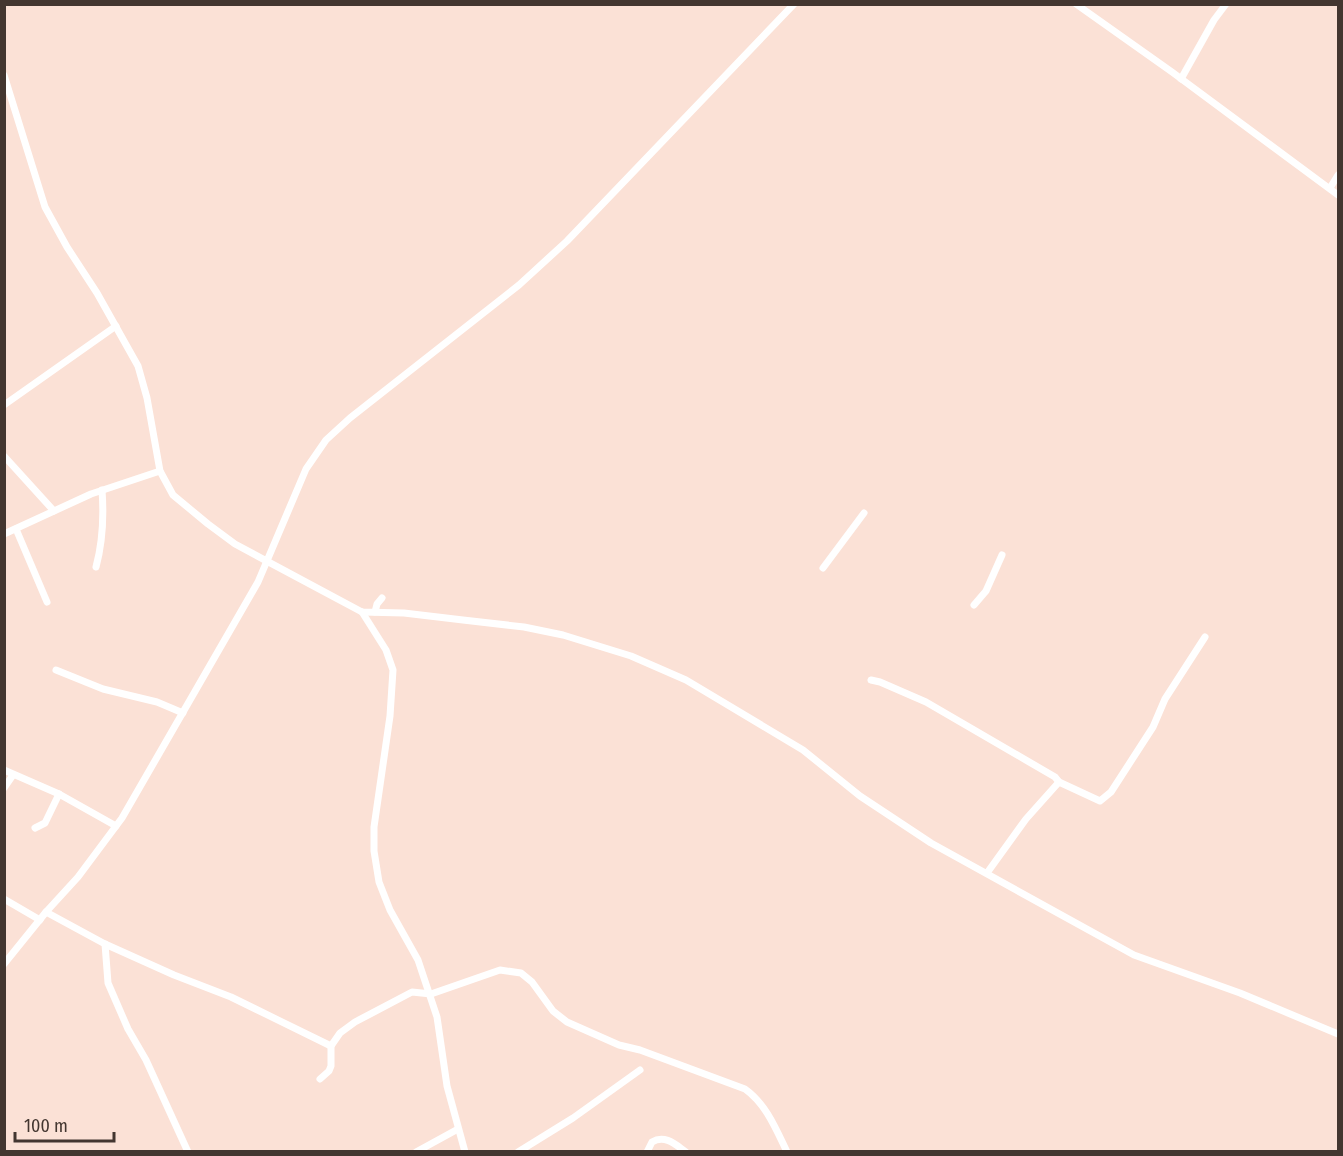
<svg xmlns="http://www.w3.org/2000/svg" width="1343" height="1156" viewBox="0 0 1343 1156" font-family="'Fira Sans Condensed',sans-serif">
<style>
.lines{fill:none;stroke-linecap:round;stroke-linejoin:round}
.minor{stroke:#fff;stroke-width:7}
</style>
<rect width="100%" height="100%" fill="#fbe1d6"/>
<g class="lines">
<g class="minor">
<path d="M1076 4 1172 72 1338 195"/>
<path d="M4 75 45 207 67 247 97 293 138 366 147 398 160 471 173 495 208 524 235 544 362 612 404 613 463 620 524 627 563 635 631 656 686 680 803 750 860 796 931 843 1134 955 1240 993 1338 1034"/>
<path d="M1181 79 1214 20 1226 4"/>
<path d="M1330 188 1338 175"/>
<path d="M4 405 116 326"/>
<path d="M4 456 54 511"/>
<path d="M16 529 47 602"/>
<path d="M4 534 91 494 160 471"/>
<path d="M96 567C103 541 104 517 102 490"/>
<path d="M823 568 864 513"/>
<path d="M974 605 986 591 1002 555"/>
<path d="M362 612 386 650 393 670 390 716 374 827V851L379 882 390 910 418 960 437 1017 447 1086 465 1152"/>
<path d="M375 612 377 604 382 598"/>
<path d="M56 670 103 689 157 702 183 713"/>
<path d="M871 680 880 682 926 702 1055 777 1059 782 1100 801 1111 792 1153 727 1165 699 1205 637"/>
<path d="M4 770 59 794 116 826"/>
<path d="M4 788 13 775"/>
<path d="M35 828 45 823 59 794"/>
<path d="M987 873 1026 819 1059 782"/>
<path d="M4 899 40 920"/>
<path d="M46 912 105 944 174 975 231 997 331 1046"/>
<path d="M105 944 108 983 128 1029 146 1060 188 1152"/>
<path d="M4 964 46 912 78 877 122 818 258 582 306 469 326 440 350 418 519 285 567 241 636 169 794 4"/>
<path d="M320 1079 329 1071 331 1066V1046L340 1033 355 1022 412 992 431 994 500 970 521 973 532 982 553 1011 567 1022 619 1045 640 1050 745 1089C766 1104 776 1129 787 1152"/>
<path d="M416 1152 458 1129"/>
<path d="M518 1152 573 1118 640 1070"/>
<path d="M647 1152 652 1142C665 1134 676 1145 686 1152"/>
</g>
</g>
<rect width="1343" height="1156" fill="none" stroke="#433630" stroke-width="12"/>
<path d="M15 1132v9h99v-9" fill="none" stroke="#433630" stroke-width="3"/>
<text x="24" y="1132" font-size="18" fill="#433630" stroke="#fbe1d6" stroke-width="4.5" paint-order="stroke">100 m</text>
</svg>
